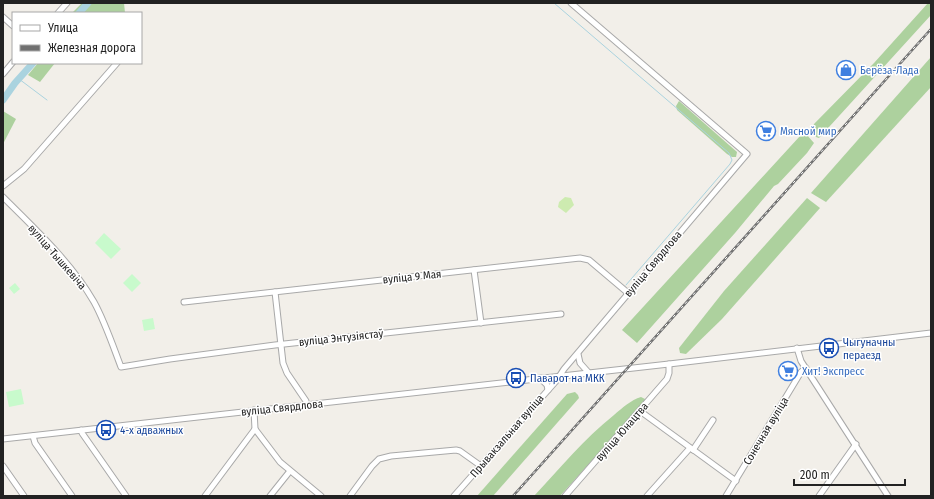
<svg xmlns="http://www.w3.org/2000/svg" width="934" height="499" viewBox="0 0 934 499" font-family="'Fira Sans Condensed',sans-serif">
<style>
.grass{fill:#cdebb0}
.forest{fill:#add19e}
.park{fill:#c8facc}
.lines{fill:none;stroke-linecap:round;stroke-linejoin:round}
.stream{stroke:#aad3df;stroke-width:1}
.river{stroke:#aad3df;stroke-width:7}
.minor-casing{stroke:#a9a9a9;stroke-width:7}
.minor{stroke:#fff;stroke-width:5}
.rail-casing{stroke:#707070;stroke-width:2.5}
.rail{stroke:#fff;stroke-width:1;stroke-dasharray:3;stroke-linecap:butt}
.labels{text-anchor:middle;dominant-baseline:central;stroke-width:3;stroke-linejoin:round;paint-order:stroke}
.shop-label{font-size:11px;fill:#366cbe;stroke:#fff;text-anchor:start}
.street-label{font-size:11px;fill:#222;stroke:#fff}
.transit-label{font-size:11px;fill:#164399;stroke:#fff;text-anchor:start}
</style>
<rect width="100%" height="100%" fill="#f2efe9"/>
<path class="grass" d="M565 197 571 198 574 205 566 213 558 207 559 202Z"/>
<g class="forest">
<path d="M82 3H124L125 13H72Z"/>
<path d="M928 3H931V15L819 138 816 137 811 131 814 124 874 63Z"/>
<path d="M931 57V87L826 202 811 193Z"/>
<path d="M38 63H55L40 82 28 75Z"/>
<path d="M679 101 737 152 736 157H732L727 154 677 110 676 106Z"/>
<path d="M3 111 16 119 3 144Z"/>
<path d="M806 134 814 143 807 153 778 184 774 186 735 233 637 343 622 330 800 136Z"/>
<path d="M807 198 820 208 722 319 686 354 680 353 679 348 724 291Z"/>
<path d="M575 392 578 395 579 398 493 496H477L567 394Z"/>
<path d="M641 397 645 399 644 403 560 496H534C560 468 584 439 614 415 622 408 631 400 641 397Z"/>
</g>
<g class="park">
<path d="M104 233 121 249 111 259 95 243Z"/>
<path d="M132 274 141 283 132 292 123 283Z"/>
<path d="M15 283 20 289 14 294 9 288Z"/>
<path d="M153 318 155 329 144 331 142 320Z"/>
<path d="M21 389 24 404 9 407 6 392Z"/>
</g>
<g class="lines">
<g class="stream">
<path d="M554 3 729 153 732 160 730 164 626 285"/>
<path d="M19 79 47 100"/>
</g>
<g class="river">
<path d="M79 13 88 3"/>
<path d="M3 100 15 83 33 63"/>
</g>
<g class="minor-casing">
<g id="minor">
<path d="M58 13 67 3"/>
<path d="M3 17 13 26"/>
<path d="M3 74 13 62"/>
<path d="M3 186 24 169 117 63"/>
<path d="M3 197C35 229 71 262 94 302 105 322 113 346 121 367L170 359 275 345 561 314"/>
<path d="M474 270 481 323"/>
<path d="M275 292 283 363 287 373 306 401V405"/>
<path d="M184 302 580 258 589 260 628 293"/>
<path d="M797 348 801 361 888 496"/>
<path d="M578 354 580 363 588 372"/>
<path d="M540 378 547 385 548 390"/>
<path d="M640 411 736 481"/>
<path d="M255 429 280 462 321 496"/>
<path d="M81 430 82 433 126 496"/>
<path d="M33 436 35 443 72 496"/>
<path d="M3 439 669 364 931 333"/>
<path d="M693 450 713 420"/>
<path d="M3 466 24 496"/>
<path d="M205 496 255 429 254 410"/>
<path d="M270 496 290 471"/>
<path d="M350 496 372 466 379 459 391 456 456 450 460 451 481 466"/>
<path d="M454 496 557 380 564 369 747 154 571 3"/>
<path d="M565 496 667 379 669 373V364"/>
<path d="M647 496 690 448"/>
<path d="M726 496 801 372 806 368"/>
<path d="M819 496 856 444"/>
</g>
</g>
<use href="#minor" class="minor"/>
<g class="rail-casing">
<path id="rail" d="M513 496 931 29"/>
</g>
<use href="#rail" class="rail"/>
</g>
<defs>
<g id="shop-ring" transform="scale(1)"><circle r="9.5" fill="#fff" stroke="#3f7fe0" stroke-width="1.5"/><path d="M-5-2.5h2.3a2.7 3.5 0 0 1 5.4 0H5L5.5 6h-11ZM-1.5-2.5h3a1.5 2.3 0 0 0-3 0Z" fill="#3f7fe0"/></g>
<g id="supermarket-ring" transform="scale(1)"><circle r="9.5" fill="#fff" stroke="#3f7fe0" stroke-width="1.5"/><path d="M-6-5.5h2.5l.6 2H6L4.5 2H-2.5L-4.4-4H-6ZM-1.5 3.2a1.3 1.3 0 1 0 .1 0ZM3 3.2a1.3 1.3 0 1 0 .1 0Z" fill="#3f7fe0"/></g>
<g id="bus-ring" transform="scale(1)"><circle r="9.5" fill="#fff" stroke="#1a4fb4" stroke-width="1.5"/><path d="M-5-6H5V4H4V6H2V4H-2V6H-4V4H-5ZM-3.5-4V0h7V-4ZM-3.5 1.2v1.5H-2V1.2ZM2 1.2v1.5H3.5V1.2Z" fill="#1a4fb4"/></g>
</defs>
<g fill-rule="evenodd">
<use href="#shop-ring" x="846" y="70"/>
<use href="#supermarket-ring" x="766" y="131"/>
<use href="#bus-ring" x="829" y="348"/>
<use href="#supermarket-ring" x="788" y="371"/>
<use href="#bus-ring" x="516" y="378"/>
<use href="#bus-ring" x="106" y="430"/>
</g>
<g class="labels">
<g class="shop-label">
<text x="860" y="70">Берёза-Лада</text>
<text x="780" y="131">Мясной мир</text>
<text x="802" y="371">Хит! Экспресс</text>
</g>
<g class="street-label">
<text transform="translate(57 257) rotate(49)">вуліца Тышкевіча</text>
<text transform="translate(653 264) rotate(-50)">вуліца Свярдлова</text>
<text transform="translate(412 277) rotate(-6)">вуліца 9 Мая</text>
<text transform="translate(341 338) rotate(-6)">вуліца Энтузіястаў</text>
<text transform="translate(282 408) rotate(-6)">вуліца Свярдлова</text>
<text transform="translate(766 431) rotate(-59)">Сонечная вуліца</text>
<text transform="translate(622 432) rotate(-49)">вуліца Юнацтва</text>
<text transform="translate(507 436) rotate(-49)">Прывакзальная вуліца</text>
</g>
<g class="transit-label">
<text x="843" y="342">Чыгуначны<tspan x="843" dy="13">пераезд</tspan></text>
<text x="530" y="378">Паварот на МКК</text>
<text x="120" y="430">4-х адважных</text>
</g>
</g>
<rect width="934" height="499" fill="none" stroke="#222222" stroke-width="8"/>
<rect x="12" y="12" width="130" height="52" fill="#ffffff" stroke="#a7a7a7"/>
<rect x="20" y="25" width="20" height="6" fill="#ffffff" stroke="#a7a7a7"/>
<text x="48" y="32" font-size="12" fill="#222222">Улица</text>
<rect x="20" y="45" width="20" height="6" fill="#707070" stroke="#a7a7a7"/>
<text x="48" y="52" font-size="12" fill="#222222">Железная дорога</text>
<path d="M794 479v6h111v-6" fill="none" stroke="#222222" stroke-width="2"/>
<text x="800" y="479" font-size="12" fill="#222222" stroke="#ffffff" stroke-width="3" paint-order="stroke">200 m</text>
</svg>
